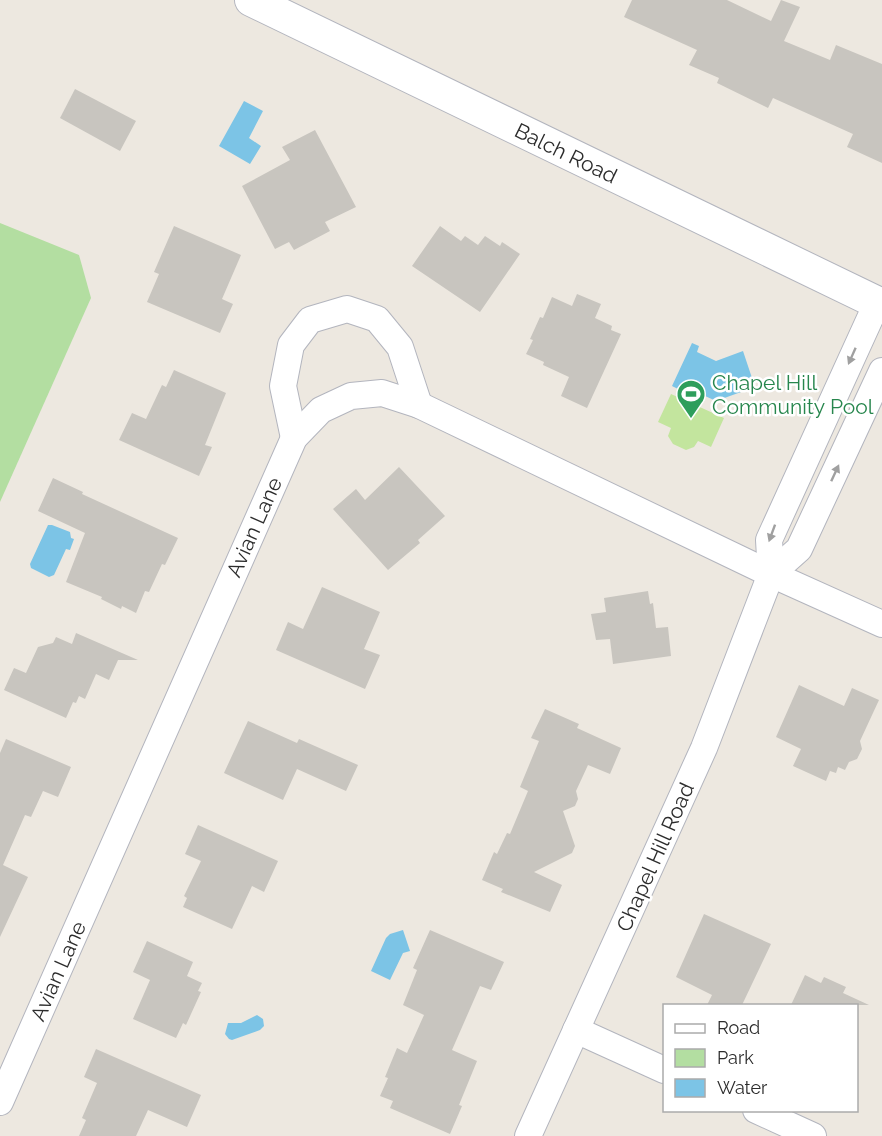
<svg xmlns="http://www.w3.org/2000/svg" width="882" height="1136" viewBox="0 0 882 1136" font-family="Raleway,sans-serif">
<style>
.green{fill:#b3dea1}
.pitch{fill:#c3e59e}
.water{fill:#7cc4e6}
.building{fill:#c8c5bf}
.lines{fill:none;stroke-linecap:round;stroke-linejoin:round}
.minor-casing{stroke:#b3b5be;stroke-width:28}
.tertiary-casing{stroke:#b3b5be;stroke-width:34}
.minor{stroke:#fff;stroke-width:26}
.tertiary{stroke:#fff;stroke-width:32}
.oneway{fill:#a0a0a0}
.labels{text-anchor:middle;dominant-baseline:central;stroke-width:5;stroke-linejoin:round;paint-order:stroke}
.street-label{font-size:21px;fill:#2c2c2c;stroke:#fff}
.leisure-label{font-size:21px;fill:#27864d;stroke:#fff;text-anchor:start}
</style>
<rect width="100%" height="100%" fill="#ede8e0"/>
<path class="green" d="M0 223 79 255 91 298 0 502Z"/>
<path class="pitch" d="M671 394 724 418 711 447 698 441 694 447 686 450 673 444 668 436 671 428 658 422Z"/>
<g class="water">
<path d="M244 101 263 111 249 138 261 146 250 164 219 146Z"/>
<path d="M692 343 699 346 697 352 716 361 743 351 755 387 716 401 681 385 678 389 672 386Z"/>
<path d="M48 525H52L70 532 71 538 74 539 70 550 66 549 54 575 49 577 31 568 30 564Z"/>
<path d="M403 930 410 951 403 953 390 980 371 971 386 938 390 934Z"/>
<path d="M257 1015 263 1019 264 1026 260 1030 232 1040 229 1039 225 1034 228 1023H241Z"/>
</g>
<g class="building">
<path d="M632 0H727L771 21 781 0 800 7 784 41 830 60 836 45 882 64V163L847 147 853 134 773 98 768 108 717 83 719 78 689 65 697 50 624 17Z"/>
<path d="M75 89 136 121 120 151 60 118Z"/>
<path d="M315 130 356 207 325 222 330 231 294 250 289 242 275 249 242 186 290 160 282 147Z"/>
<path d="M174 226 241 255 222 299 233 304 220 333 147 302 159 274 154 272Z"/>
<path d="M440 226 461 241 465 236 478 245 485 236 500 246 502 242 520 254 480 312 412 266Z"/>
<path d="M577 294 601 304 595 318 612 326 611 330 621 334 587 408 561 396 569 377 543 365 544 362 526 354 533 340 530 339 540 317 543 318 552 297 572 306Z"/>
<path d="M174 370 226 393 205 445 212 447 199 476 119 440 132 413 146 419 162 385 166 387Z"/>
<path d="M399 467 445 516 418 540 420 543 388 570 333 509 356 489 365 500Z"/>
<path d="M53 478 83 492 82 494 178 538 165 565 162 564 149 592 145 591 136 613 122 606 121 609 101 599 102 597 66 582 85 533 38 511Z"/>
<path d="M322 587 380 612 364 649 380 655 365 689 276 650 288 622 303 629Z"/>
<path d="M648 591 650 604 653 603 656 628 668 627 671 656 613 664 610 639 596 640 591 614 606 612 604 598Z"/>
<path d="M76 633 138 660H118L109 680 96 674 85 699 79 696 76 703 73 702 66 718 4 690 14 668 26 673 38 647 53 643 56 637 72 644Z"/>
<path d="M799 685 844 706 852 688 879 700 860 741 862 749 857 759 849 762 845 770 838 767 836 773 830 771 826 781 793 766 801 749 776 737Z"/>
<path d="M545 709 579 724 577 728 621 748 610 774 588 765 576 791 578 799 575 806 563 811 575 846 572 853 534 872 562 885 550 912 501 892 503 889 482 880 494 852 497 854 507 833 510 834 528 791 520 787 539 741 531 738Z"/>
<path d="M248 721 297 743 299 739 358 765 346 791 297 769 283 800 224 773Z"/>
<path d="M6 739 71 767 58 797 43 791 31 817 25 815 3 865 28 877 0 937V753Z"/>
<path d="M198 825 278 861 264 892 252 886 232 929 183 907 187 898 184 896 201 861 185 854Z"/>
<path d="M704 914 771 944 742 1005H707L712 995 676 977Z"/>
<path d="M430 930 504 962 491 990 480 986 452 1050 477 1061 459 1105 462 1106 450 1134 390 1108 393 1101 380 1096 388 1078 385 1077 397 1048 407 1053 424 1015 403 1005 417 970 413 968Z"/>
<path d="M147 941 193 962 187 976 202 983 198 991 201 992 186 1025 183 1023 176 1038 133 1019 150 980 133 972Z"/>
<path d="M805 975 821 983 824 977 846 987 843 993 869 1005H791Z"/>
<path d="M96 1049 201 1095 187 1127 148 1110 136 1136H79L86 1120 82 1118 97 1083 84 1077Z"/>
</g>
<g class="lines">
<g class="minor-casing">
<g id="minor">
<path d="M294 438 283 386 291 345 310 320 347 309 377 319 400 347 419 405"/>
<path d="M771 574 799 549 882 371"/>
<path d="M576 1030 664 1070"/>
<path d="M0 1102 294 438 321 410 351 396 382 393 419 405 771 574 882 624"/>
<path d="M756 1110 813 1136"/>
<path d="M528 1136 704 748 771 574 769 540 877 303"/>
</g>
</g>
<g class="tertiary-casing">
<path id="tertiary" d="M251 0 882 305"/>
</g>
<use href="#minor" class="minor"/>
<use href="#tertiary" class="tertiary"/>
</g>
<defs><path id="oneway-solid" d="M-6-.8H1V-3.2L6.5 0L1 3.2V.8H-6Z" transform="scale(1.5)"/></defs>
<g class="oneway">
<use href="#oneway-solid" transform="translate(852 356) rotate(114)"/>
<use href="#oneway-solid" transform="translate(835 473) rotate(-65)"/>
<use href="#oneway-solid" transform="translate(772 533) rotate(110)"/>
</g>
<defs>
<g id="stadium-pin" transform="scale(1.5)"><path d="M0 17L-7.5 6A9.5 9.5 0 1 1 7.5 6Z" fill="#2e9e5b" stroke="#fff"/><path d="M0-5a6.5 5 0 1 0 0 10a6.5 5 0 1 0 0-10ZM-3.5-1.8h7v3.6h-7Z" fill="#fff"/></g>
</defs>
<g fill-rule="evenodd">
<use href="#stadium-pin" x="691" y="394"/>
</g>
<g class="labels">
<g class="street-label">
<text transform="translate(566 153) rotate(26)">Balch Road</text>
<text transform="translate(254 527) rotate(-66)">Avian Lane</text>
<text transform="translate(655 857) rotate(-66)">Chapel Hill Road</text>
<text transform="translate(58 971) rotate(-66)">Avian Lane</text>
</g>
<g class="leisure-label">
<text x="712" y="382">Chapel Hill<tspan x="712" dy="24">Community Pool</tspan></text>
</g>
</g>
<rect x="663" y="1004" width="195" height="108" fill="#ffffff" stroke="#ababab" stroke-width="1.5"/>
<rect x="675" y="1024" width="30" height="9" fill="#ffffff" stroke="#ababab" stroke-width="1.5"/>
<text x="717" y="1034" font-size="18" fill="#2c2c2c">Road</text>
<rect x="675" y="1049" width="30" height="18" fill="#b3dea1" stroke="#ababab" stroke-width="1.5"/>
<text x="717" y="1064" font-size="18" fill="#2c2c2c">Park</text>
<rect x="675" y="1079" width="30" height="18" fill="#7cc4e6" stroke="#ababab" stroke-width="1.5"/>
<text x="717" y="1094" font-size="18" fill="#2c2c2c">Water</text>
</svg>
